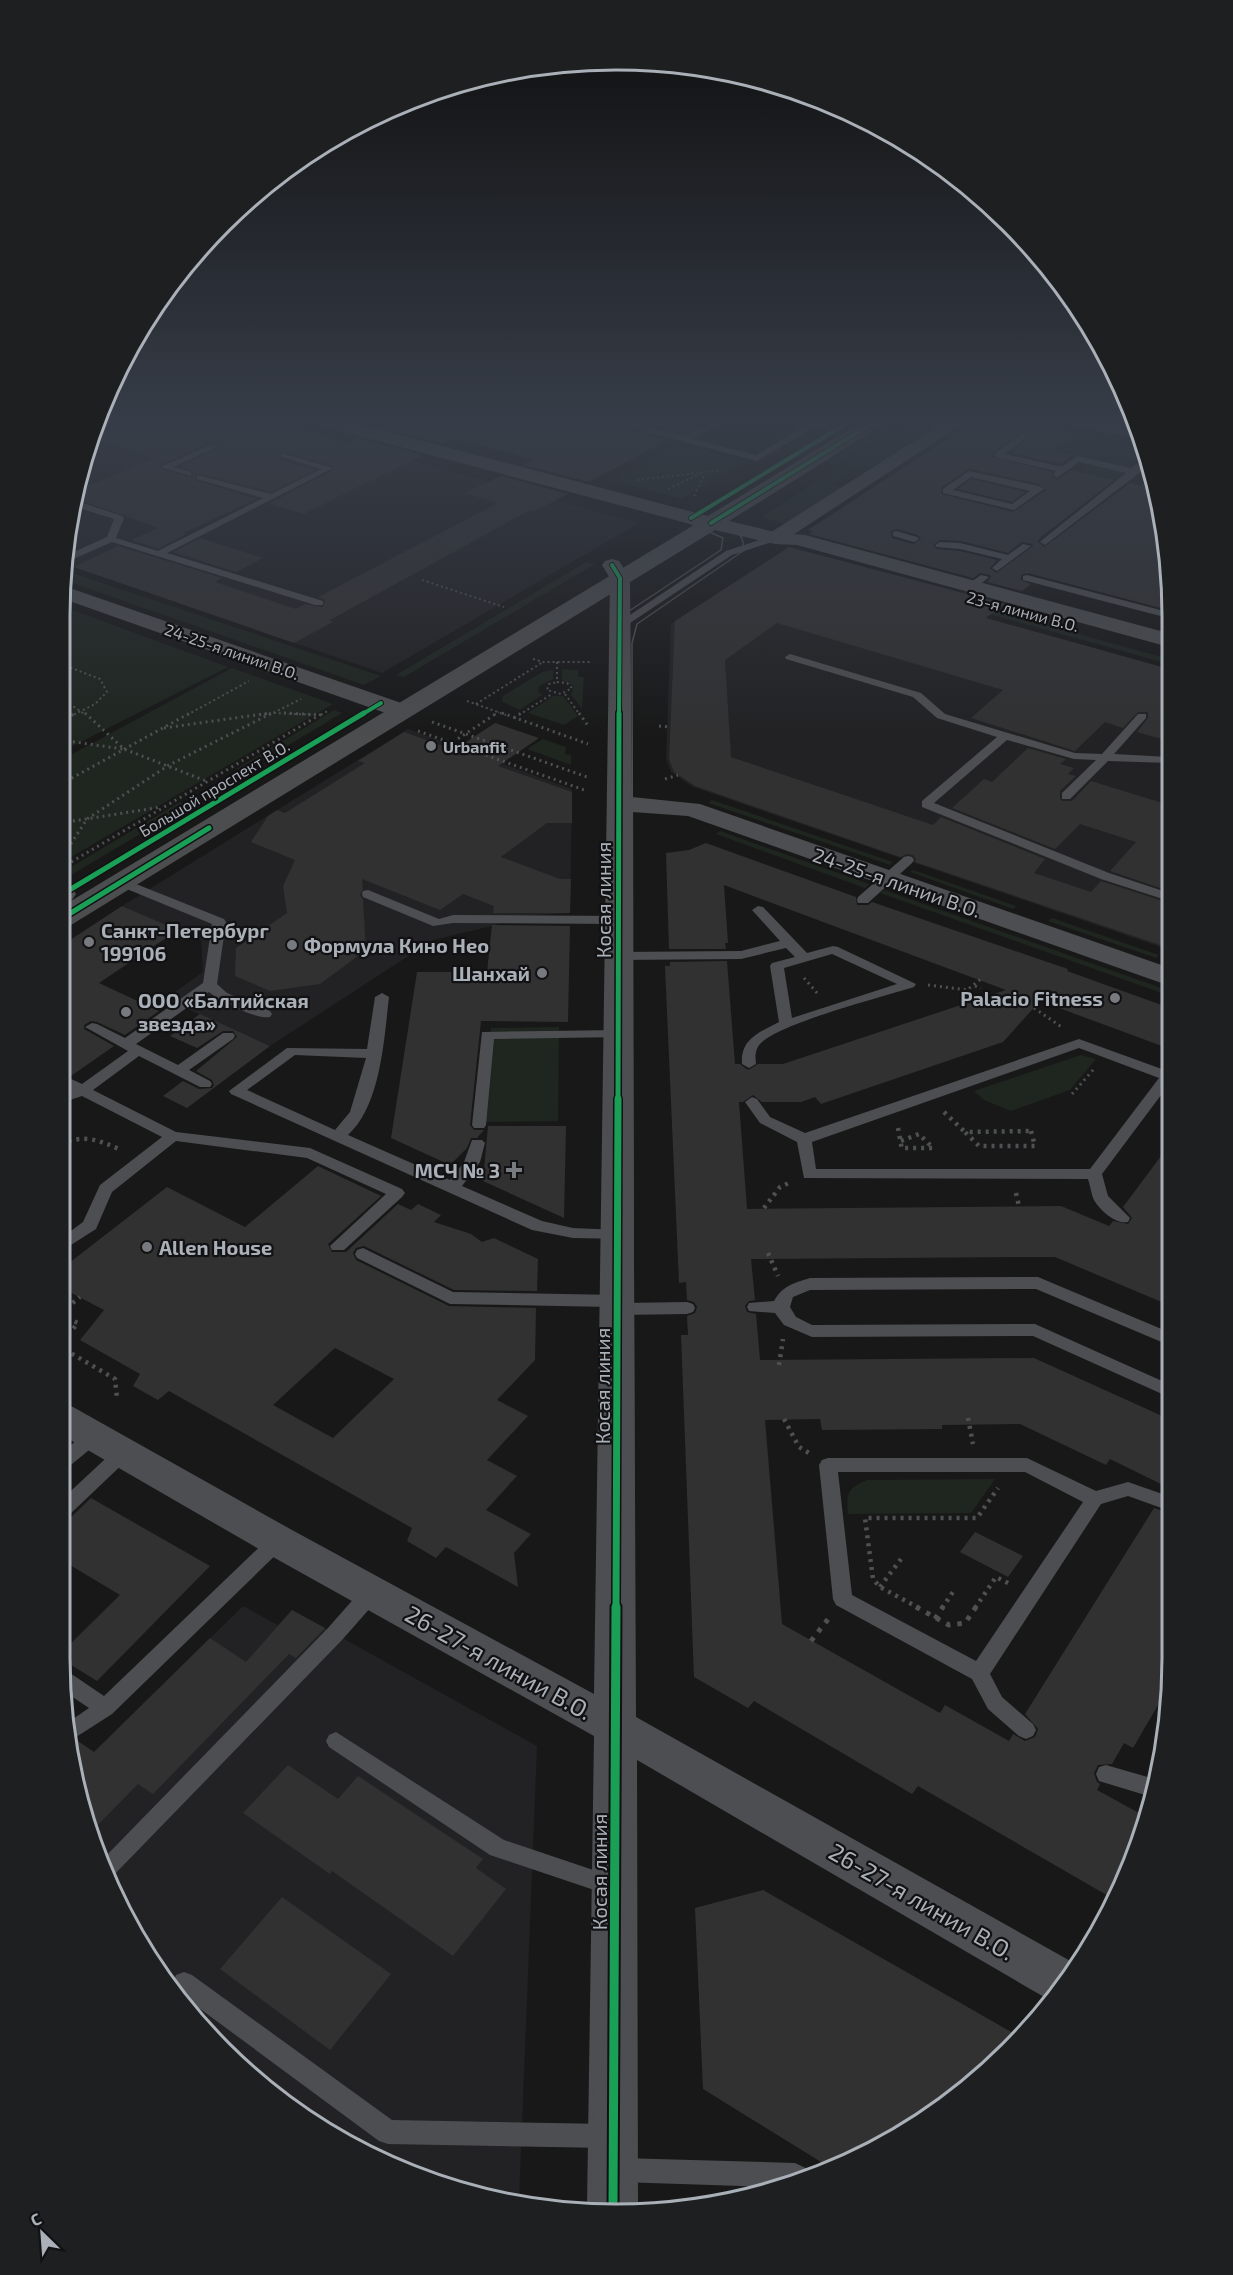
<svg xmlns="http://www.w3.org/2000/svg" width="1233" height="2275" viewBox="0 0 1233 2275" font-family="'Exo 2',sans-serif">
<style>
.built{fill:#222224}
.green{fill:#1f251f}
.building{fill:#313132;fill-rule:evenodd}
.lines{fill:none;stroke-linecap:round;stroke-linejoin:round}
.path-far3{stroke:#4e5052;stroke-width:2;stroke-dasharray:2 3;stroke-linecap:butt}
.path-far2{stroke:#4e5052;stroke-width:3;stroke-dasharray:2 4;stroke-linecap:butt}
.path-far1{stroke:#4e5052;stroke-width:4.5;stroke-dasharray:3 5;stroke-linecap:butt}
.path{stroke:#4e5052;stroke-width:5;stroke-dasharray:4.5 7;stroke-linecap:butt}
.lane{fill:#4d4e51;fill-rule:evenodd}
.street{fill:#4d4e51;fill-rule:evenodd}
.secondary{fill:#4c4d4f;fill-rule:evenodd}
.tram-far1{stroke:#4d4e4f;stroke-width:1.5}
.tram{stroke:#4d4e4f;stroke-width:2}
.cycleway-far3-casing{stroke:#121214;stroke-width:6}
.cycleway-far2-casing{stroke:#121214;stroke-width:8}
.cycleway-far1-casing{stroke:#121214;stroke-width:10}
.cycleway-casing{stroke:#121214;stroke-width:13}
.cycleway-far3{stroke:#1a9f57;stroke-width:4}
.cycleway-far2{stroke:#1a9f57;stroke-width:5}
.cycleway-far1{stroke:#1a9f57;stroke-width:7}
.cycleway{stroke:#1a9f57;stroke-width:9}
.poi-dot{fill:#777b80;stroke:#121214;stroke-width:2}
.labels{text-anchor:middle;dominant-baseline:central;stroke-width:4.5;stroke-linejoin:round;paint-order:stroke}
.far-street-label{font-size:16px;fill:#aab0b8;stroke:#121214}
.far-poi-label{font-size:16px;font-weight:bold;fill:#aab0b8;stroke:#121214;text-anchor:start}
.street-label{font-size:20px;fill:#aab0b8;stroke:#121214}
.poi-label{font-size:20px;font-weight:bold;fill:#aab0b8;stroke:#121214;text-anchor:start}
.near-street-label{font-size:24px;fill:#aab0b8;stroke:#121214}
.rim{fill:none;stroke:#aab0b8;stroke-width:3}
</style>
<rect width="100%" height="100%" fill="#181818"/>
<g class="built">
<path d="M98 421H265L639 523 382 673 64 563 79 472Z"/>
<path d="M771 559 1169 669V950L693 787 671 772 666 759 671 624Z"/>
<path d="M408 729 572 789 570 913 519 916 492 926 433 940 270 1046 165 999 203 972 201 940 122 906Z"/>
<path d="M243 1606 278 1625 292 1610 537 1746 519 2201 473 2196 308 2121 175 1998 90 1838 74 1743 77 1740 94 1752Z"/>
</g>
<g class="green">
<path d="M895 421H904L835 465 827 463Z"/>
<path d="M913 421H945L877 466H860L832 483 842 489 787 525 761 517Z"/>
<path d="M1079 434 1143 449 1144 452 1125 467 1055 451Z"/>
<path d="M680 445 746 461 682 499 615 481Z"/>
<path d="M1092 465 1123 472 1125 473 1117 480 1080 472Z"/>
<path d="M804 558 1169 659V664L799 561Z"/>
<path d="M586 562 595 564 404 677 396 675Z"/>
<path d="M63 570 381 676 364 685 61 579Z"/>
<path d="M61 606 228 667 61 752Z"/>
<path d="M232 668 333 704 61 863V760Z"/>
<path d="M562 669 578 670V677H584L582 709 571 695 574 686 562 680Z"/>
<path d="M553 670V679L539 686 538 691 542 695 520 710 502 702 503 696 542 672Z"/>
<path d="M553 696H563L578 716 564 725 528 713Z"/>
<path d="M334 710 342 713 244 772 236 769Z"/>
<path d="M543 739 566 747 565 754 571 755V765L527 749Z"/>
<path d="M712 800 893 862 890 865 708 803Z"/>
<path d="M180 802 189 805 61 881V873Z"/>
<path d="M720 831 869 884 865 888 716 834Z"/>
<path d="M913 870 1016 906 1013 909 910 872Z"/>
<path d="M884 890 1170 991V996L880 893Z"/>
<path d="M1052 918 1159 955 1156 958 1048 921Z"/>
<path d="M559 1027 558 1121 486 1122 491 1028Z"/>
<path d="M1081 1055 1096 1059 1070 1090 1011 1111 984 1100 974 1091Z"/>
<path d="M995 1479 971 1513 848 1514C846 1494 847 1488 867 1480Z"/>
</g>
<g class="building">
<path d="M98 421H137L193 437 230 421H266L347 443 358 438 422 455 304 514 268 504 334 470V466L280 451V459L315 470 271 492 196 473V481L257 499 184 533 186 534 158 549 131 540 158 528 75 498 76 491 156 458 92 438ZM211 442 220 444 221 447 180 466 193 471 192 478 159 468 160 465Z"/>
<path d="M395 421H592L667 440 589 482 524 465 535 460 453 438 443 444 380 427Z"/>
<path d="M643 421H701L680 433 641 422Z"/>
<path d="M975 421H1021L1033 424 1036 429 1046 427 1079 434 1054 451 1072 455 1061 464 1010 453 1026 441 1027 434 1023 432 994 451 993 457 1052 472V477L1057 480 1072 470 1114 480 1040 538 1038 542 1044 547 1130 483 1140 486 1151 478 1168 544V610L1028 573 1021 575V580L1031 584 1022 591 987 582 991 577 990 575 980 573 973 578 809 534 813 531 808 530ZM969 469 1039 484 1046 490 1013 512 941 494 942 487ZM897 529 918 535 921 539 913 544 892 538 891 531ZM940 540 961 541 1008 553 1022 542 1032 544 1033 546 996 573 990 568 997 560 960 551 937 549 933 545Z"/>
<path d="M501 476 568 494 533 512 528 511 330 620 333 622 294 643 74 567 118 546 222 578 215 582 296 609 305 604 323 607 325 600 318 597 498 503 464 493Z"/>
<path d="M971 479 1025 492 1012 502 958 489Z"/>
<path d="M200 538 263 558 236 572 173 552Z"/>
<path d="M789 547 1005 604 986 618 1169 669V741L1137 732 1148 718V712H1138L1123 728 1105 722 1075 751 971 718 1003 690 777 623 725 660 731 757 933 825 941 817 1045 859 1034 873 1091 892 1101 881 1169 903V948L915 862 916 859 913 855 907 854 900 857 695 786 674 772 669 759 675 621Z"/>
<path d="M495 723 539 738 498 766 572 792V823H547L501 857 560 879H571L570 913H493L494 906 463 894 440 910 362 879 363 889 360 895 363 900 366 950 320 984 270 991 235 976 236 948 287 913 283 886 295 860 251 842 268 816 277 810 285 813 365 763 358 761 404 732 454 750Z"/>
<path d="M1028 748 1066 759 1060 764 1074 768 1068 774 1076 776 1060 791V799L1062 801H1072L1091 781 1169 805V891L1110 871 1136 842 1080 824 1055 849 952 808 984 779 992 782Z"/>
<path d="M706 843 856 897 857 905H868L872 902 1068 969 1067 971 1170 1008V1049L1040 1001 1003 1042 821 1104 815 1097 801 1102H762L753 1095 743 1102H739L747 1209 1061 1206 1109 1226 1113 1221 1128 1224 1132 1218 1123 1207 1170 1144 1171 1306 1055 1257H1032L751 1259 755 1300 749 1301 745 1306 747 1312 756 1314 760 1360 1034 1358 1171 1420V1495L1164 1492 1167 1487 1110 1459 1106 1465 1020 1424 942 1425V1429L822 1430 820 1419 765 1420 782 1624 940 1713 945 1705 1009 1741 1013 1734 1025 1741 1035 1737 1038 1729 1025 1714 1154 1508 1166 1512 1171 1511 1172 1681 1133 1748 1124 1743 1112 1764 1098 1765 1094 1773 1097 1782 1100 1784 1097 1790 1148 1818 1117 1901 918 1786 912 1794 754 1701 748 1708 694 1677 681 1335H688L687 1316 695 1313 697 1307 694 1302 687 1300 686 1282 679 1283 665 966H670V962L727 961 735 1064H740L748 1070 758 1064H783L1006 990 724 885 728 943H725L726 949H669L666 853 689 850Z"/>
<path d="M122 906 178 930 99 983 159 1011 125 1035 97 1022 91 1021 84 1025V1029L114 1046 71 1076 61 1075V946Z"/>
<path d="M492 925 570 926 568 1022 481 1021 470 1125 474 1130H484L477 1138H471L467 1148 450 1165 391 1138 417 972H487Z"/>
<path d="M200 1014 270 1046 187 1108 163 1096 183 1081 199 1089 212 1088 214 1085 212 1080 196 1071 237 1037 233 1031H223L197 1048 170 1036Z"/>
<path d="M488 1126H566L564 1218 483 1181Z"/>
<path d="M318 1166 381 1196 328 1244 332 1252H346L398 1204 411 1210 418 1204 441 1215 434 1222 471 1234 482 1242 494 1238 538 1259 537 1291 454 1290 364 1246 356 1248 353 1253 356 1260 449 1306 536 1308 535 1360 497 1400 528 1416 487 1460 517 1476 486 1510 531 1534 514 1553 518 1587 446 1547 436 1558 407 1541 412 1528 169 1391 158 1400 133 1386 140 1374 80 1340 104 1310 60 1287V1270L167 1187 245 1227ZM335 1348 394 1379 333 1438 273 1405Z"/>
<path d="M91 1498 210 1566 97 1681 60 1658V1654L120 1595 60 1559V1522L69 1519Z"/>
<path d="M975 1532 1023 1556 1008 1577 960 1552Z"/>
<path d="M292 1610 325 1628 296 1658 289 1654 153 1794 138 1784 89 1834 74 1741 76 1740 94 1752 210 1638 246 1662Z"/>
<path d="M288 1765 338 1799 358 1776 483 1859 476 1868 506 1889 453 1956 332 1871 330 1874 243 1813Z"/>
<path d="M763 1890 1020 2037 1010 2052 925 2121 834 2170 703 2089 695 1908Z"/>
<path d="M282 1897 391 1974 330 2050 220 1969Z"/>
</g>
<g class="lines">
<g class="path-far3">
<path d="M637 480 722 470"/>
<path d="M668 489 702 473"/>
<path d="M694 496 705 473"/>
<path d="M422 580 504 607"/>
<path d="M533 659 543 662H591"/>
<path d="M557 662V682"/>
<path d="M61 664 100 679 107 692 95 704 73 715"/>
<path d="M557 682 567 683 572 688 561 694 547 690 549 684Z"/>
<path d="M565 694 580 715"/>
<path d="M61 698 86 715"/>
<path d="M467 701 506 715"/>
<path d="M476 704 543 662"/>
<path d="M187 715 249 681"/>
<path d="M259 715 273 713 320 715"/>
<path d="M269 715 301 699"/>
<path d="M321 715 329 710"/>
<path d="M494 715 499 712"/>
<path d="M519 715 552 694"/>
</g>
<g class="path-far2">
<path d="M85 713 124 749 206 781"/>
<path d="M284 713 321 715"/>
<path d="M502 713 588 744"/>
<path d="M579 713 589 727"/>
<path d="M514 718 521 713"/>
<path d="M61 721 76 713"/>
<path d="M432 722 587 777"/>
<path d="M659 726 670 727"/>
<path d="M164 728 270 713"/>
<path d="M418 731 587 791"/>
<path d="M61 740 123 749"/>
<path d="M453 742 497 713"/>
<path d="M665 779 678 775"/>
<path d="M61 784 190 713"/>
<path d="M61 823 161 807"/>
<path d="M61 859 87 819 169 765 272 713"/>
<path d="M61 868 323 713"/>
<path d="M804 978 817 993"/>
<path d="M928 985 967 990 981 979"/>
<path d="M975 986 981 988"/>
<path d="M1034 1008 1063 1028"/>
<path d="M1072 1094 1093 1070"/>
</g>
<g class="path-far1">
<path d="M944 1112 965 1132"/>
<path d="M898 1128 902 1150"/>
<path d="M1031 1131 1035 1146H979L965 1132Z"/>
<path d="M901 1141 919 1134 933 1148H902"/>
<path d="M61 1144C84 1134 99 1140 121 1150"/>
<path d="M1016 1193 1019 1206"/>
<path d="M764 1208 780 1187 791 1182"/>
<path d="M768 1253 778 1276"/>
<path d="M60 1313 80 1297"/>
<path d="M60 1315 78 1323 67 1336 69 1352 115 1379 117 1398"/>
<path d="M779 1365 783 1339"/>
<path d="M968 1418 973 1444"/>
<path d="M784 1419 799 1447 809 1453"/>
<path d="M880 1587 904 1555"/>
<path d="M919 1608 880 1587 873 1579 865 1518H977L998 1488"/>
<path d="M942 1608 953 1592"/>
<path d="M975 1608 996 1577 1010 1584"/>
</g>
<g class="path">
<path d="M916 1607 949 1625 965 1623 976 1607"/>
<path d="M935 1619 943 1607"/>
<path d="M811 1641 829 1618"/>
</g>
<g class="lane">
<path d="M619 421H629L684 436 714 421H724L693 439 756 455 808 424 802 421H818L842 429 838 432 817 426 757 461 628 427Z"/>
<path d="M1039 421H1049L1042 427H1036L1035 425Z"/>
<path d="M1022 434 1025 435V439L1005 454 1062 467 1077 456 1131 468 1145 458 1147 465 1138 474 1045 545 1040 542 1042 540 1126 473 1079 462 1057 478 1053 475 1056 471 995 457V453Z"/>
<path d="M212 444 219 446 173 467 191 472V476L161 467Z"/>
<path d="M281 453 333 468 167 553 323 601V605H315L112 542 64 563 65 556 107 537 114 519 73 506 74 500 122 516 124 518 116 538 158 551 263 498 197 479V475L271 494 321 469 281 457Z"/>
<path d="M969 471 1039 486 1044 489 1014 510 943 493V489ZM971 477 1030 491 1012 504 953 490Z"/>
<path d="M896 531 917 537 919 539 914 542 893 536V532Z"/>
<path d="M775 535 778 536V540L732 555 624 627 615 625 726 551Z"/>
<path d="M940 542 960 543 1008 555 1023 544 1031 546 997 571 992 568 1002 559 960 549 937 547 935 545Z"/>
<path d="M981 575 989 577 976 588H968V584Z"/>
<path d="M1027 575 1168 612V618L1023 580V576Z"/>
<path d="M790 654 921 693 945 714 1075 753 1102 754 1138 714H1146V718L1114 754 1169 757V763L1108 761 1070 799H1062V793L1096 760 1074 759 1007 740 934 803 1109 873 1169 893V901L1101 879 922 807V801L997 737 937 718 913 697 786 659 785 657Z"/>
<path d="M908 856 912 857 914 860 912 863 868 903H858L857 900 858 897 904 857Z"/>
<path d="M121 878 224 919 226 922 217 984 227 993 270 1011 272 1014 270 1017C257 1020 219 1001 209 992L136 1044 178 1065 223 1033H233L235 1036 233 1039 189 1070 210 1081 212 1084 210 1087H200L139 1056 93 1090 176 1132 310 1148 402 1189 405 1193 402 1197 344 1250H332L330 1246 386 1194 307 1158 176 1141 112 1192 96 1229 60 1252V1239L83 1222 100 1185 162 1137 82 1096 61 1103V1094L70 1090 61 1085V1077L69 1078 82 1084 128 1051 85 1027 92 1023 97 1024 125 1038 203 983 212 924 117 885 115 882 117 879Z"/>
<path d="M368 890 439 919 453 915 619 916 626 920 619 924 453 923 433 926 363 897 362 894 363 891Z"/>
<path d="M758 906 763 907 807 953 833 946 838 947 916 984 914 987C882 997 781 1023 761 1043 755 1049 755 1056 756 1064L749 1068 742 1064C740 1039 760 1032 779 1022L770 966 772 963 795 957 786 948 741 959 619 960 612 956 619 952 741 951 780 941 752 910ZM832 954 897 984 792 1018 784 968Z"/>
<path d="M382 993 389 997C384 1039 381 1105 348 1135L450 1180 464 1162 472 1140H482L485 1143 480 1162 462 1186 542 1221 573 1228 618 1230 624 1231 626 1235 624 1239 573 1238 532 1230 231 1094 229 1091 287 1048 367 1049 375 997ZM295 1055 366 1058 350 1112 335 1130 247 1090Z"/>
<path d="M619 1030 624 1031 626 1034 624 1037 494 1039 486 1125 484 1128H474L472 1125 482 1032Z"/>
<path d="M1079 1039 1170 1072V1083L1102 1174 1108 1196 1130 1218 1128 1222C1116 1225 1098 1209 1093 1198 1091 1192 1090 1185 1088 1179L804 1178 797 1142 760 1123 745 1102 752 1097 757 1099 770 1117 805 1133ZM1079 1048 1159 1078 1090 1169H816L812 1142Z"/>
<path d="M363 1248 453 1292 618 1295 624 1297 625 1303 687 1302 693 1304 695 1308 693 1312 687 1314 618 1315 612 1313 611 1307 450 1304 357 1258 355 1254 357 1250Z"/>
<path d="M1038 1277 1171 1333V1346L1036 1289 810 1290 793 1297 790 1307 796 1317 812 1325 1035 1324 1171 1385V1398L1033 1336 812 1337 784 1325 775 1313 749 1311 747 1307 749 1303 774 1301C782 1286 794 1283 810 1278Z"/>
<path d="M94 1429 100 1431 103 1436 100 1441 66 1469 60 1471V1454L88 1431Z"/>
<path d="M123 1446 129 1448 132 1453 129 1458 67 1517 60 1519V1501L117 1448Z"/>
<path d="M828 1458H1027L1096 1491 1128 1482 1171 1497V1509L1167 1510 1128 1496 1101 1504 990 1674 1002 1697 1033 1724 1036 1730 1033 1736 1026 1739 1019 1736 988 1709 972 1679 836 1605 833 1599 819 1465 822 1460ZM838 1472H1025L1083 1502 976 1661 852 1595Z"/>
<path d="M278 1534 285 1536 287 1541 285 1546 112 1714 73 1739 70 1721 89 1708 65 1692 62 1671 70 1673 104 1696 271 1536Z"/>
<path d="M372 1584 379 1586 382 1592 379 1598 342 1640 111 1878 102 1860 328 1628 365 1586Z"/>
<path d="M336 1732 504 1840 617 1878 620 1885 617 1892 609 1895 490 1855 329 1747 326 1741 329 1735Z"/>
<path d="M1106 1765 1158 1780 1155 1798 1099 1781 1096 1774 1099 1767Z"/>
<path d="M184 1972 192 1975 392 2120 607 2124 616 2127 619 2136 616 2145 607 2148 388 2144 379 2141 176 1991 173 1983 176 1975Z"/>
<path d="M620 2158 795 2163 810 2170 812 2177 770 2187 620 2182 611 2179 608 2170 611 2161Z"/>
</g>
<g class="street">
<path d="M946 421H967L782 542H768L765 538 768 534Z"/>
<path d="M1069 421H1103L1137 428 1140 439 1072 425Z"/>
<path d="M612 559 619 561 630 578 632 797 700 804 1170 968V986L688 816 632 812 636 1717 1074 1963 1048 1999 1044 1997 637 1760 638 2212 587 2207 594 1736 264 1552 60 1434V1403L73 1407 292 1530 594 1694 610 578 602 565 605 561Z"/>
<path d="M61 585 410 706 414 711 410 716 402 718 394 716 61 598Z"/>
<path d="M61 885 72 888 76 894 72 900 61 902Z"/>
</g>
<path class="secondary" d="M317 421H347L708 516 863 421H885L883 425 729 521 775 532 805 535 1168 633 1169 647 797 545 775 544 715 530 71 925 61 928V907L694 525 319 425Z"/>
<g class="tram-far1">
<path d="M308 421 685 521 723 538 721 550 617 619 611 630 602 1608"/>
<path d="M344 421 716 520C731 527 746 532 743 551L637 624 632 643 634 1608"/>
</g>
<g class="tram">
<path d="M634 1607 635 2212"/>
<path d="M592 2208 602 1607"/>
</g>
<g class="cycleway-far3-casing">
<g id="cycleway-far3">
<path d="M691 518 851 421"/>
<path d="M711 523 876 421"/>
<path d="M612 565 620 578 619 715"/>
<path d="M361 715 381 703"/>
</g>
</g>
<g class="cycleway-far2-casing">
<g id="cycleway-far2">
<path d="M61 895 364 713"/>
<path d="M61 919 209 828"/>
<path d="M618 1101 619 713"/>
</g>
</g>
<g class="cycleway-far1-casing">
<path id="cycleway-far1" d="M616 1608 618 1099"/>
</g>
<g class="cycleway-casing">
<path id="cycleway" d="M613 2210 616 1607"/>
</g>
<use href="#cycleway-far3" class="cycleway-far3"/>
<use href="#cycleway-far2" class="cycleway-far2"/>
<use href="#cycleway-far1" class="cycleway-far1"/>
<use href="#cycleway" class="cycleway"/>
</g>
<linearGradient id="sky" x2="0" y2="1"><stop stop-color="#0d0d0d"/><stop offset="0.57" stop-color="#373d48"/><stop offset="1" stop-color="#373d48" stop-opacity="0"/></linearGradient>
<rect width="1233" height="739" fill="url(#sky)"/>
<g class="poi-dot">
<circle cx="431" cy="746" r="6"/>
<circle cx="89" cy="942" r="6"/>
<circle cx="292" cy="945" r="6"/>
<circle cx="542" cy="973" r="6"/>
<circle cx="1115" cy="998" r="6"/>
<circle cx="126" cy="1012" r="6"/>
<path d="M511 1161h6v6h6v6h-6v6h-6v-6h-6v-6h6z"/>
<circle cx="147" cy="1247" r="6"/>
</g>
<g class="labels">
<g class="far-street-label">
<text transform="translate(1023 611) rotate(15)">23-я линии В.О.</text>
<text transform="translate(232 651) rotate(19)">24-25-я линии В.О.</text>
<text transform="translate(214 788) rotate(-31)">Большой проспект В.О.</text>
</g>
<g class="far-poi-label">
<text x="443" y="746">Urbanfit</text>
</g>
<g class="street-label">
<text transform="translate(897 882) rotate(19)">24-25-я линии В.О.</text>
<text transform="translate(603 900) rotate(-90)">Косая линия</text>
<text transform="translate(602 1386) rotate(-90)">Косая линия</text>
<text transform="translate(599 1872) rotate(-90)">Косая линия</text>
</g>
<g class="poi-label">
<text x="101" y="930">Санкт-Петербург<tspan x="101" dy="23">199106</tspan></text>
<text x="304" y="945">Формула Кино Нео</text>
<text x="530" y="973" text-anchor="end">Шанхай</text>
<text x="1103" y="998" text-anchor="end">Palacio Fitness</text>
<text x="138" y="1000">ООО «Балтийская<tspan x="138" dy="23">звезда»</tspan></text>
<text x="500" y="1170" text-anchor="end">МСЧ № 3</text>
<text x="159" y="1247">Allen House</text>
</g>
<g class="near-street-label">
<text transform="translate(499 1662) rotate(29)">26-27-я линии В.О.</text>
<text transform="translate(922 1901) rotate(30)">26-27-я линии В.О.</text>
</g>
</g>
<path d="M0 0H1233V2275H0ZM616 70H616A546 546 0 0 1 1162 616V1658A546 546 0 0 1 616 2204H616A546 546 0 0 1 70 1658V616A546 546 0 0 1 616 70Z" fill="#1e1f21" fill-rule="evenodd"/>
<path class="rim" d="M616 70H616A546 546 0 0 1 1162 616V1658A546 546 0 0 1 616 2204H616A546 546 0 0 1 70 1658V616A546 546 0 0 1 616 70Z"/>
<g transform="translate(42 2233) rotate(335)" stroke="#121214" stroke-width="4.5" paint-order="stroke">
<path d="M0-4.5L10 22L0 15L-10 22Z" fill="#aab0b8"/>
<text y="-9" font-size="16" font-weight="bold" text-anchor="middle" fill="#aab0b8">С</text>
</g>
</svg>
